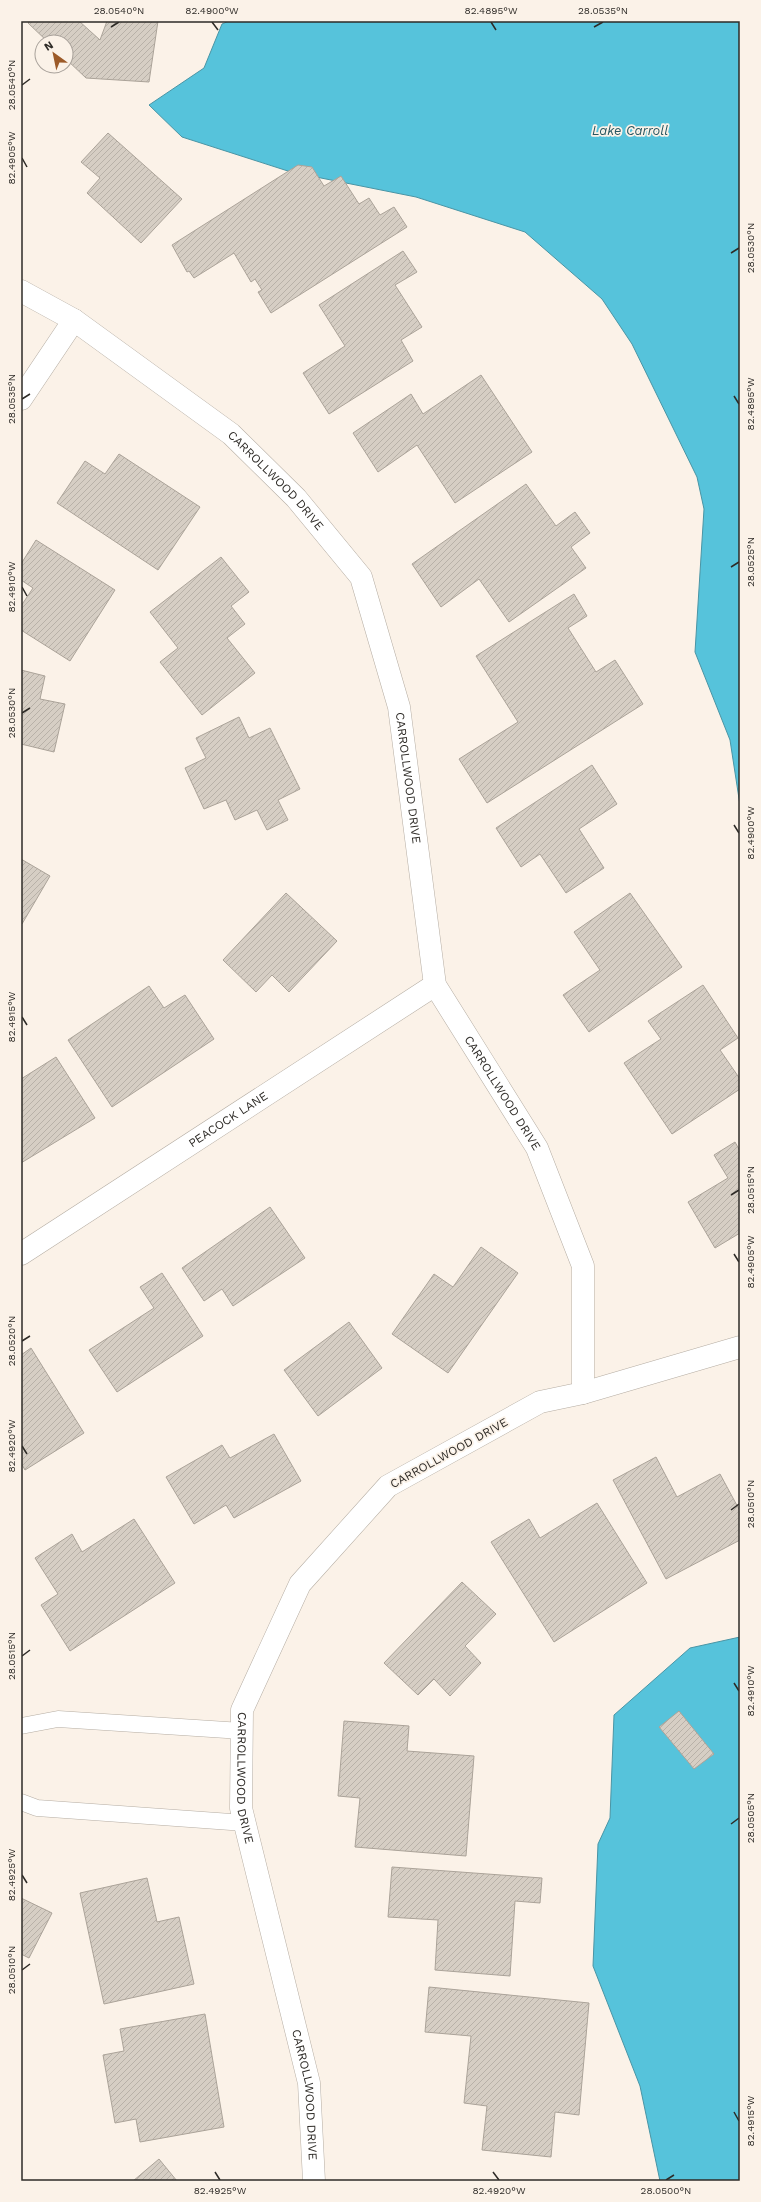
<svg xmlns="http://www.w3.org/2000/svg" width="761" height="2202" viewBox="0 0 761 2202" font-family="'Work Sans',sans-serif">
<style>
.water{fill:#56c3db;stroke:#4a95a5}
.building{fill:url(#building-hatch);stroke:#aba399}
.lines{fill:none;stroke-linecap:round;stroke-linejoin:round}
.service-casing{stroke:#b5ada3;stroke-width:17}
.minor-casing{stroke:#b5ada3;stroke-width:23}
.service{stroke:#fff;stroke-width:16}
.minor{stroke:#fff;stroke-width:22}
.ticks{fill:none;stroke:#2e2b27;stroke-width:1.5}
.labels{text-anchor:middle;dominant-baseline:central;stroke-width:3.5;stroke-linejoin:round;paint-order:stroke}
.street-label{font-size:12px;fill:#2e2b27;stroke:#fbf2e8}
.water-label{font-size:13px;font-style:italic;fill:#275661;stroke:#fbf2e8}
.neatline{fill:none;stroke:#2e2b27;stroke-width:1.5}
.ticks-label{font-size:10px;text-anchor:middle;fill:#2e2b27}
</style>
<defs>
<pattern id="building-hatch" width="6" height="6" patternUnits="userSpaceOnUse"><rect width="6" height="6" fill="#d6cec4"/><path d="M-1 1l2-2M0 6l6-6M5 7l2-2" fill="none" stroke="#b8b1a8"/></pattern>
</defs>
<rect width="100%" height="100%" fill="#fbf2e8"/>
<g class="water">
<path d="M229 21H740V805L730 740 695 652 704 509 697 477 632 344 602 299 525 232 416 197 291 172 182 137 149 105 204 68 222 24Z"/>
<path d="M740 1637V2181H660L640 2086 593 1966 598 1844 610 1818 614 1715 690 1648Z"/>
</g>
<g class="building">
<path d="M30 21H79L100 40 107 21H158L149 82 86 78 66 59V42H48L28 23Z"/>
<path d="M108 133 182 199 141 243 87 193 100 178 81 162Z"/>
<path d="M298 165 312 167 324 186 341 176 359 204 369 198 380 215 394 207 407 227 271 313 258 292 262 290 255 279 251 282 234 253 194 278 189 271 187 272 172 245Z"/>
<path d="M403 251 417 272 395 285 422 327 401 340 413 361 329 414 303 373 345 346 319 305Z"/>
<path d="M481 375 532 452 455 503 417 445 378 472 353 433 411 394 423 414Z"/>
<path d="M119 454 200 507 158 570 57 503 85 461 105 474Z"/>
<path d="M526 484 556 526 575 512 590 533 571 547 586 568 509 622 479 579 441 607 412 564Z"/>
<path d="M36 540 115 590 70 661 21 630V606L33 588 21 580V564Z"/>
<path d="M221 557 249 592 231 606 245 624 227 638 255 673 202 715 160 662 178 648 150 612Z"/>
<path d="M574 594 587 616 568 628 596 672 615 660 643 704 487 803 459 759 518 722 476 656Z"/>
<path d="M21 670 45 676 40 699 65 704 54 752 21 744Z"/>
<path d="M239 717 249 738 270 728 300 789 278 800 288 820 267 830 257 810 235 820 226 800 204 809 185 768 206 758 196 738Z"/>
<path d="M592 765 617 804 579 829 604 868 566 893 540 854 521 867 496 828Z"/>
<path d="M21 859 50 876 22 924H21Z"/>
<path d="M286 893 337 941 289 992 272 975 256 992 223 960Z"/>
<path d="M630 893 682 967 589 1032 563 995 600 970 574 932Z"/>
<path d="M703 985 738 1038 720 1050 740 1079V1089L672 1134 624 1063 661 1039 648 1021Z"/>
<path d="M149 986 164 1008 185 995 214 1039 112 1107 68 1040Z"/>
<path d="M56 1057 95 1118 21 1163V1079Z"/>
<path d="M735 1142 740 1151V1233L715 1248 688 1202 728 1178 714 1155Z"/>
<path d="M270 1207 305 1258 233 1306 222 1289 204 1301 182 1268Z"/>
<path d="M481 1247 518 1273 448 1373 392 1334 434 1274 453 1287Z"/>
<path d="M162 1273 203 1336 117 1392 89 1350 154 1308 140 1287Z"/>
<path d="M349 1322 382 1368 318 1416 284 1370Z"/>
<path d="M31 1348 84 1433 25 1470 21 1463V1355Z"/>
<path d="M274 1434 301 1481 234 1518 226 1505 194 1524 166 1477 222 1445 230 1458Z"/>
<path d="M656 1457 677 1497 720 1474 740 1511V1540L666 1579 613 1480Z"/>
<path d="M597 1503 647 1583 554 1642 491 1542 529 1519 540 1538Z"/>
<path d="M134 1519 175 1583 70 1651 41 1605 58 1594 35 1558 72 1534 82 1552Z"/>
<path d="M462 1582 496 1614 465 1646 481 1663 450 1696 434 1679 418 1695 384 1663Z"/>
<path d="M679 1711 714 1754 694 1769 659 1727Z"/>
<path d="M344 1721 409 1726 407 1751 474 1756 466 1856 355 1847 360 1798 338 1796Z"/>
<path d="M392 1867 542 1878 540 1903 515 1901 510 1976 435 1970 438 1920 388 1917Z"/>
<path d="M147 1878 157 1922 179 1917 194 1984 104 2004 80 1893Z"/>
<path d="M21 1898 52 1913 29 1958 21 1954Z"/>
<path d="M429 1987 589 2003 579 2115 555 2112 551 2157 482 2150 487 2106 464 2103 471 2036 425 2032Z"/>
<path d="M205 2014 224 2127 140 2142 136 2119 115 2123 103 2055 124 2051 120 2029Z"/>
<path d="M159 2159 177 2181H133Z"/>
</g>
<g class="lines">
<g class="service-casing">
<g id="service">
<path d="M21 1726 58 1719 242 1731"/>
<path d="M21 1802 37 1808 245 1823"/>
</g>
</g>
<g class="minor-casing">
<g id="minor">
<path id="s1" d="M21 291 74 320 231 434 296 498 361 577 399 707 435 985 537 1148 583 1266V1393L540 1402 388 1486 300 1584 242 1710 241 1808 309 2083 314 2181"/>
<path d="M21 399 74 320"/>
<path id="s2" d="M21 1254 435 985"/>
<path d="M583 1393 740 1347"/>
</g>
</g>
<use href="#service" class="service"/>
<use href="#minor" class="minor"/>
</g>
<path class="ticks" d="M212 22 218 30M491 22 496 30M111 27 119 22M594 27 603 22M22 85 30 79M22 158 27 167M731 253 739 248M734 396 739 404M22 399 30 394M731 567 739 562M22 587 27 596M22 713 30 708M734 825 739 833M22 1017 27 1025M731 1195 739 1190M734 1254 739 1262M22 1341 30 1336M22 1446 27 1454M731 1510 739 1504M22 1656 30 1650M734 1683 739 1691M731 1824 739 1818M22 1875 27 1883M22 1970 30 1964M734 2112 739 2121M215 2172 220 2180M493 2172 499 2180M666 2180 674 2175"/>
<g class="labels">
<g class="street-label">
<text stroke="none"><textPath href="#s1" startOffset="319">CARROLLWOOD DRIVE</textPath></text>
<text stroke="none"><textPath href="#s1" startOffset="655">CARROLLWOOD DRIVE</textPath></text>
<text stroke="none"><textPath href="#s1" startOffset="991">CARROLLWOOD DRIVE</textPath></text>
<text stroke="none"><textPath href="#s2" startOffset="247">PEACOCK LANE</textPath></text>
<text transform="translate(449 1453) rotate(-29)">CARROLLWOOD DRIVE</text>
<text stroke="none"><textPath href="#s1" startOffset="1866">CARROLLWOOD DRIVE</textPath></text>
<text stroke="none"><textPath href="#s1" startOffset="2190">CARROLLWOOD DRIVE</textPath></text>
</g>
<g class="water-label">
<text x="630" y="130">Lake Carroll</text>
</g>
</g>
<rect width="761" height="2202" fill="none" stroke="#fbf2e8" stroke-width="44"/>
<g transform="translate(54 54) rotate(327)"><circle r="19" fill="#fbf2e8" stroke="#a9a29b"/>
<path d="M0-3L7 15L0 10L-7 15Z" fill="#9c5a28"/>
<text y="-6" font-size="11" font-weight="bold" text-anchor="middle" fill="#2e2b27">N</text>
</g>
<rect x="22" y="22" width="717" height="2158" class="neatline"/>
<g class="ticks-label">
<text x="119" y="14">28.0540°N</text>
<text x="212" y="14">82.4900°W</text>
<text x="491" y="14">82.4895°W</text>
<text x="603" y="14">28.0535°N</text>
<text transform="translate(11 85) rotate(-90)" y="4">28.0540°N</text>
<text transform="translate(11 158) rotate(-90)" y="4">82.4905°W</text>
<text transform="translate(750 248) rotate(-90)" y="4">28.0530°N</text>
<text transform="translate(11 399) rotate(-90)" y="4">28.0535°N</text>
<text transform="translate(750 404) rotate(-90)" y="4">82.4895°W</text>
<text transform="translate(750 562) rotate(-90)" y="4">28.0525°N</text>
<text transform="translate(11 587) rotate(-90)" y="4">82.4910°W</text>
<text transform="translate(11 713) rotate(-90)" y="4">28.0530°N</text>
<text transform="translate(750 833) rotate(-90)" y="4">82.4900°W</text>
<text transform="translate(11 1017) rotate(-90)" y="4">82.4915°W</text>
<text transform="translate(750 1190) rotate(-90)" y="4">28.0515°N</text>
<text transform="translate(750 1262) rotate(-90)" y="4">82.4905°W</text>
<text transform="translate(11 1341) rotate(-90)" y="4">28.0520°N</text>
<text transform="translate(11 1446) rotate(-90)" y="4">82.4920°W</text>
<text transform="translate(750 1504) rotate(-90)" y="4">28.0510°N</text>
<text transform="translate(11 1656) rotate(-90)" y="4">28.0515°N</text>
<text transform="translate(750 1691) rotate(-90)" y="4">82.4910°W</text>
<text transform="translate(750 1818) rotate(-90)" y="4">28.0505°N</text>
<text transform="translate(11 1875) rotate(-90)" y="4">82.4925°W</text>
<text transform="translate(11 1970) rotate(-90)" y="4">28.0510°N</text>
<text transform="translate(750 2121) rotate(-90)" y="4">82.4915°W</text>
<text x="220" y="2194">82.4925°W</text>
<text x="499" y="2194">82.4920°W</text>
<text x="666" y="2194">28.0500°N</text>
</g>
</svg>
